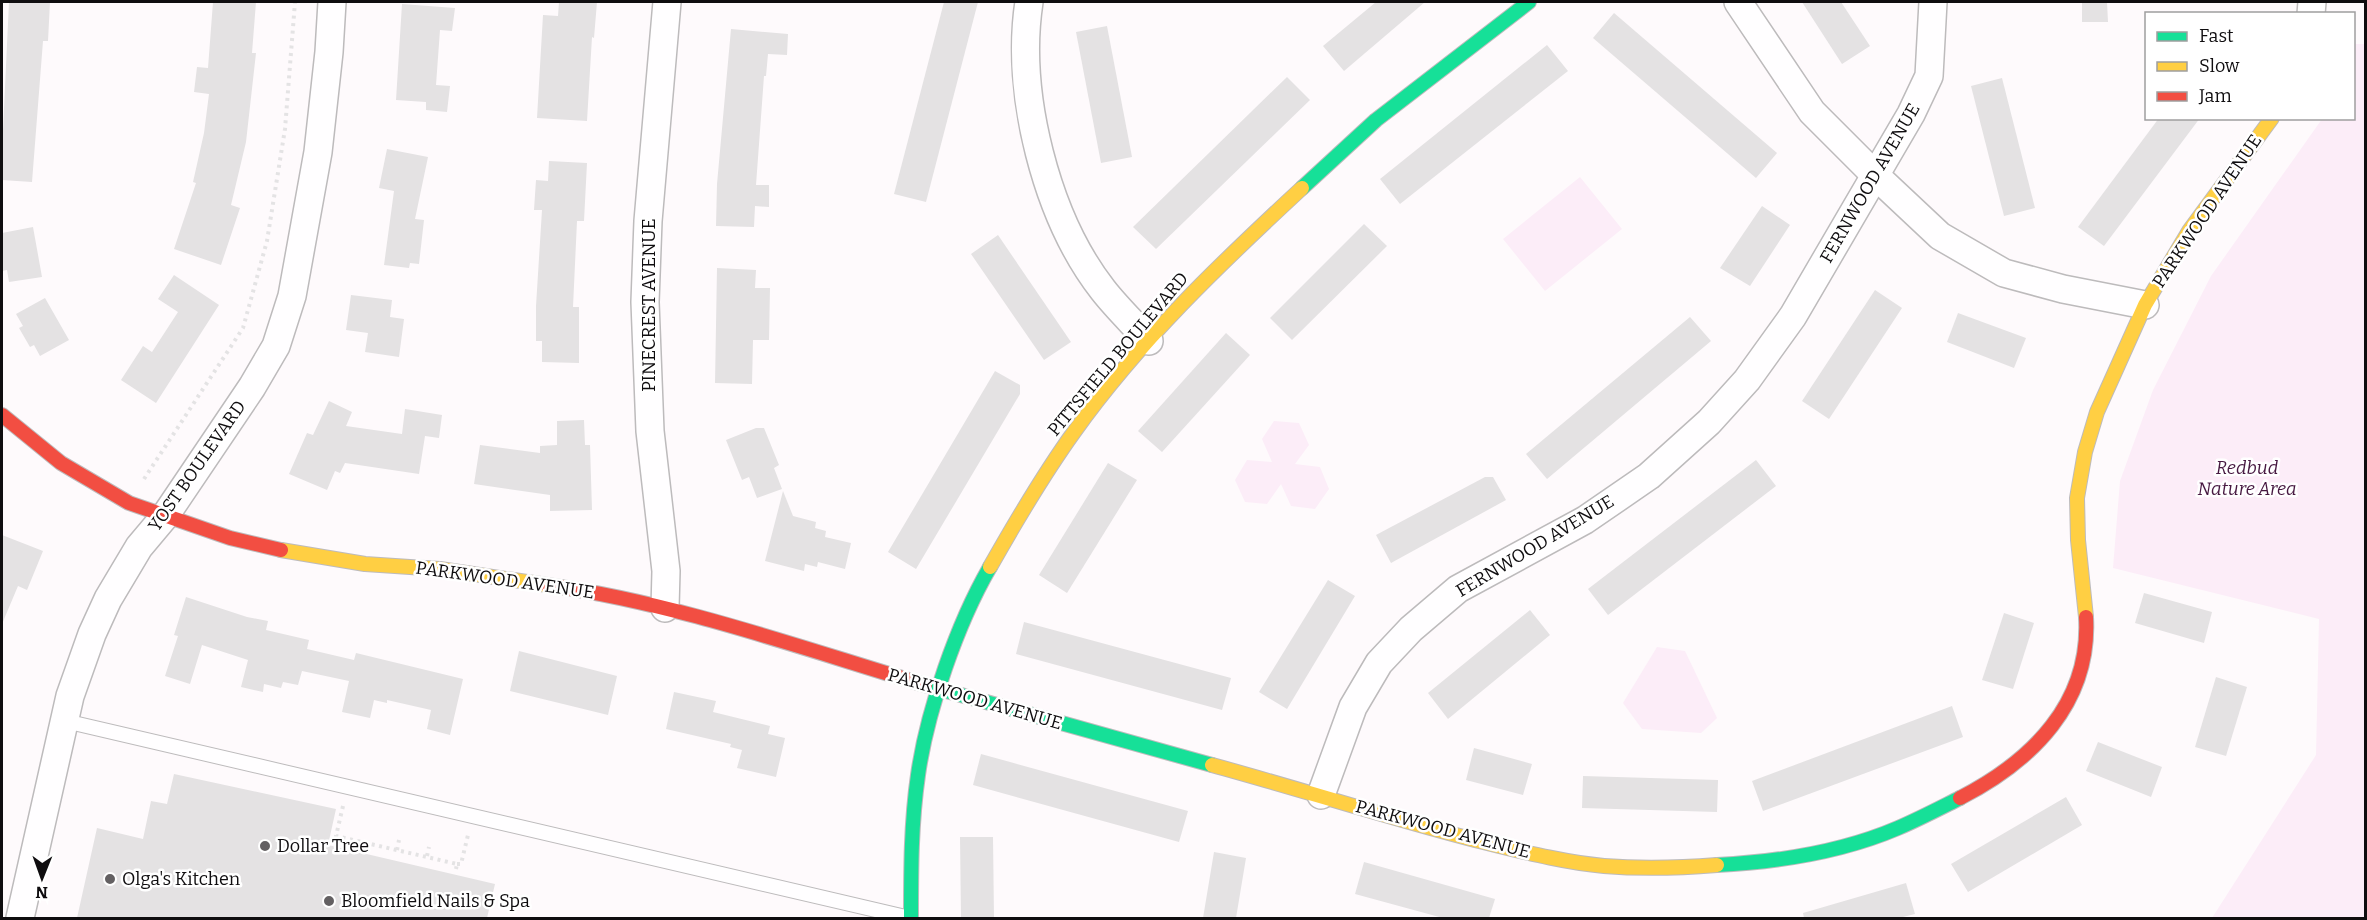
<svg xmlns="http://www.w3.org/2000/svg" width="2367" height="920" viewBox="0 0 2367 920" font-family="Bitter,serif">
<style>
.green{fill:#fcedf8}
.building{fill:#e4e2e3}
.lines{fill:none;stroke-linecap:round;stroke-linejoin:round}
.lane-casing{stroke:#bdbbbc;stroke-width:16}
.street-casing{stroke:#bdbbbc;stroke-width:30}
.fast-casing{stroke:#bdbbbc;stroke-width:16}
.slow-casing{stroke:#bdbbbc;stroke-width:16}
.jam-casing{stroke:#bdbbbc;stroke-width:16}
.path{stroke:#e4e3e4;stroke-width:4;stroke-dasharray:3 4.5;stroke-linecap:butt}
.lane{stroke:#fffeff;stroke-width:14}
.street{stroke:#fffeff;stroke-width:27}
.fast{stroke:#16e098;stroke-width:14}
.slow{stroke:#ffcf43;stroke-width:14}
.jam{stroke:#f24e42;stroke-width:14}
.poi-dot{fill:#636062;stroke:#fff;stroke-width:2}
.labels{text-anchor:middle;dominant-baseline:central;stroke-width:5;stroke-linejoin:round;paint-order:stroke}
.street-label{font-size:18px;fill:#0f0d0f;stroke:#fff}
.park-label{font-size:18px;font-style:italic;fill:#461840;stroke:#fff}
.poi-label{font-size:18px;fill:#0f0d0f;stroke:#fff;text-anchor:start}
</style>
<rect width="100%" height="100%" fill="#fefafc"/>
<g class="green">
<path d="M2354 44H2366L2365 918H2212L2316 755 2319 619 2113 568 2120 481 2153 390 2211 276 2322 119 2354 118Z"/>
<path d="M1580 177 1622 229 1545 291 1503 239Z"/>
<path d="M1274 421 1299 423 1309 445 1295 464 1320 467 1329 489 1315 509 1291 506 1281 484 1267 504 1245 502 1235 480 1247 460 1272 462 1262 439Z"/>
<path d="M1657 647 1685 651 1717 718 1701 733 1642 729 1623 703Z"/>
</g>
<g class="building">
<path d="M9 2H50L48 41H43L32 182 2 180V130H3Z"/>
<path d="M213 2H256L252 53H256L246 142 231 205 240 208 221 265 174 249 196 183 193 182 204 133 209 94 194 92 197 67 208 68Z"/>
<path d="M559 2H597L594 38 592 37 587 121 537 118 543 15 558 16Z"/>
<path d="M944 2H978L926 202 894 194Z"/>
<path d="M1376 2H1425L1344 71 1323 46Z"/>
<path d="M1802 2H1841L1870 46 1842 64Z"/>
<path d="M2082 2H2107L2108 22H2082Z"/>
<path d="M402 4 455 8 452 31 440 30 436 85 450 86 447 112 426 110V102L396 100Z"/>
<path d="M1614 13 1777 153 1756 178 1593 38Z"/>
<path d="M1107 26 1132 157 1101 163 1076 32Z"/>
<path d="M731 29 788 34 787 55 768 54 766 76H764L756 185H769V207L755 206 754 227 716 226 717 184Z"/>
<path d="M1547 45 1568 71 1400 204 1380 179Z"/>
<path d="M1287 77 1310 100 1156 249 1133 227Z"/>
<path d="M2002 78 2035 208 2004 216 1971 86Z"/>
<path d="M2159 118H2200L2104 246 2078 227Z"/>
<path d="M387 149 428 157 415 219 424 220 419 264 410 263 409 268 384 265 394 191 379 188Z"/>
<path d="M549 161 587 163 584 221H577L573 307H579V363L542 362V341H536V306L542 210H534L536 180 548 181Z"/>
<path d="M1762 206 1790 225 1750 286 1720 268Z"/>
<path d="M1364 224 1387 246 1292 340 1270 318Z"/>
<path d="M33 227 42 277 9 282 7 270 2 271V233Z"/>
<path d="M998 235 1071 342 1044 360 971 254Z"/>
<path d="M717 268 756 270 755 288H770L769 340H753L752 384 715 383Z"/>
<path d="M174 275 219 305 156 403 121 380 143 346 152 352 178 312 158 299Z"/>
<path d="M1875 290 1902 308 1829 419 1802 401Z"/>
<path d="M351 295 392 300 390 317 404 319 399 357 365 352 368 333 346 330Z"/>
<path d="M45 298 69 340 40 356 34 345 30 347 19 328 23 326 16 314Z"/>
<path d="M1958 313 2026 338 2014 368 1947 342Z"/>
<path d="M1690 317 1711 341 1547 479 1526 454Z"/>
<path d="M1226 333 1250 355 1162 452 1138 431Z"/>
<path d="M995 371 1020 385V394L916 569 888 552Z"/>
<path d="M329 401 352 412 346 426 402 434 405 409 442 415 439 438 425 436 419 474 345 463 340 473 335 471 327 490 289 474 307 433 313 435Z"/>
<path d="M584 420 585 445H590L592 510 550 511V495L474 484 480 445 540 453V446L557 445V421Z"/>
<path d="M756 428H764L779 465 774 468 782 489 757 498 749 477 742 480 726 440Z"/>
<path d="M1756 460 1776 486 1608 615 1588 589Z"/>
<path d="M1108 463 1137 480 1067 593 1039 575Z"/>
<path d="M1485 477H1493L1506 500 1391 563 1376 535Z"/>
<path d="M783 491 793 516 816 522 815 528 826 531 825 537 851 543 845 569 818 562 817 567 805 564 804 571 765 561Z"/>
<path d="M2 535 43 551 27 590 18 586 2 624Z"/>
<path d="M1328 580 1355 596 1287 709 1259 692Z"/>
<path d="M2144 593 2212 612 2204 643 2135 623Z"/>
<path d="M186 597 247 617 268 621 266 630 309 640 307 649 354 660 356 653 463 679 450 735 427 729 431 710 387 700V703L374 700 370 718 342 712 349 681 302 671 298 685 283 682 281 688 264 684 263 692 241 687 248 660 202 645 190 684 165 676 178 636 174 635Z"/>
<path d="M1530 610 1550 635 1448 719 1428 693Z"/>
<path d="M2004 613 2034 623 2013 689 1982 680Z"/>
<path d="M1024 622 1231 678 1222 710 1016 654Z"/>
<path d="M519 651 617 676 608 715 510 691Z"/>
<path d="M2216 677 2247 687 2226 756 2195 747Z"/>
<path d="M674 692 716 701 713 712 770 726 768 734 785 738 776 777 737 768 742 750 730 747 731 744 666 729Z"/>
<path d="M1952 706 1963 737 1763 811 1752 781Z"/>
<path d="M2098 742 2162 767 2151 797 2086 771Z"/>
<path d="M1474 748 1532 764 1523 795 1466 780Z"/>
<path d="M981 754 1188 811 1179 842 973 785Z"/>
<path d="M174 774 336 809 328 845 495 884 487 918H77L97 828 143 839 151 801 167 804Z"/>
<path d="M1583 776 1718 780 1717 812 1582 808Z"/>
<path d="M2066 797 2082 825 1968 892 1951 864Z"/>
<path d="M960 837H993L994 918H961Z"/>
<path d="M1214 852 1246 858 1236 918H1203Z"/>
<path d="M1364 862 1495 899 1489 918H1443L1355 894Z"/>
<path d="M1906 883 1915 914 1899 918H1804L1803 913Z"/>
</g>
<g class="lines">
<g class="lane-casing">
<path id="lane" d="M65 721 910 918"/>
</g>
<g class="street-casing">
<g id="street">
<path d="M1029 2C1015 93 1046 217 1103 290 1117 308 1134 324 1149 341"/>
<path d="M1738 2 1812 112 1875 175 1940 236 2004 273 2063 289 2145 305"/>
<path d="M2311 14 2312 2"/>
<path d="M665 608 666 571 650 431 645 302 648 221 667 2"/>
<path d="M1321 795 1353 707 1379 663 1411 629 1458 589 1585 520 1649 476 1709 422 1747 380 1793 316 1911 114 1929 76 1933 2"/>
<path d="M20 918 70 696 92 634 108 599 139 547 165 516 252 387 276 346 292 296 318 152 329 52 332 2"/>
</g>
</g>
<g class="fast-casing">
<g id="fast">
<path d="M1302 188 1376 120 1529 2"/>
<path d="M925 685 1212 765"/>
<path d="M1717 865C1777 862 1842 852 1898 828 1919 819 1940 808 1960 798"/>
<path d="M911 918C911 870 911 823 918 775 927 711 957 624 990 567"/>
</g>
</g>
<g class="slow-casing">
<g id="slow">
<path d="M281 550 365 564 440 569 547 585"/>
<path d="M990 567C1016 521 1043 475 1074 432 1139 341 1221 263 1302 188"/>
<path d="M2086 617 2078 540 2077 498 2085 452 2097 412 2145 305 2189 231 2272 118"/>
<path d="M1212 765C1300 789 1386 817 1475 840 1517 850 1560 862 1604 866 1641 869 1680 868 1717 865"/>
</g>
</g>
<g class="jam-casing">
<g id="jam">
<path d="M2 415 61 463 129 503 230 538 281 550"/>
<path d="M547 585C676 603 801 648 925 685"/>
<path d="M1960 798C2032 761 2091 703 2086 617"/>
</g>
</g>
<g class="path">
<path d="M144 479 243 328 267 241 285 129 295 2"/>
<path d="M343 806 336 836 457 864 456 869"/>
<path d="M397 850 399 840"/>
<path d="M427 856 429 847"/>
<path d="M457 864H461L468 835"/>
</g>
<use href="#lane" class="lane"/>
<use href="#street" class="street"/>
<use href="#fast" class="fast"/>
<use href="#slow" class="slow"/>
<use href="#jam" class="jam"/>
</g>
<g class="poi-dot">
<circle cx="265" cy="846" r="6"/>
<circle cx="110" cy="879" r="6"/>
<circle cx="329" cy="901" r="6"/>
</g>
<g class="labels">
<g class="street-label">
<text transform="translate(1870 183) rotate(-60)">FERNWOOD AVENUE</text>
<text transform="translate(2207 211) rotate(-56)">PARKWOOD AVENUE</text>
<text transform="translate(649 305) rotate(-90)">PINECREST AVENUE</text>
<text transform="translate(1118 354) rotate(-50)">PITTSFIELD BOULEVARD</text>
<text transform="translate(197 466) rotate(-55)">YOST BOULEVARD</text>
<text transform="translate(1535 546) rotate(-31)">FERNWOOD AVENUE</text>
<text transform="translate(505 580) rotate(8)">PARKWOOD AVENUE</text>
<text transform="translate(975 699) rotate(16)">PARKWOOD AVENUE</text>
<text transform="translate(1443 829) rotate(15)">PARKWOOD AVENUE</text>
</g>
<g class="park-label">
<text x="2247" y="468">Redbud<tspan x="2247" dy="21">Nature Area</tspan></text>
</g>
<g class="poi-label">
<text x="277" y="846">Dollar Tree</text>
<text x="122" y="879">Olga's Kitchen</text>
<text x="341" y="901">Bloomfield Nails &amp; Spa</text>
</g>
</g>
<rect width="2367" height="920" fill="none" stroke="#0f0d0f" stroke-width="6"/>
<rect x="2145" y="12" width="210" height="108" fill="#ffffff" stroke="#9f9e9f" stroke-width="1.5"/>
<rect x="2157" y="32" width="30" height="9" fill="#16e098" stroke="#9f9e9f" stroke-width="1.5"/>
<text x="2199" y="42" font-size="18" fill="#0f0d0f">Fast</text>
<rect x="2157" y="62" width="30" height="9" fill="#ffcf43" stroke="#9f9e9f" stroke-width="1.5"/>
<text x="2199" y="72" font-size="18" fill="#0f0d0f">Slow</text>
<rect x="2157" y="92" width="30" height="9" fill="#f24e42" stroke="#9f9e9f" stroke-width="1.5"/>
<text x="2199" y="102" font-size="18" fill="#0f0d0f">Jam</text>
<g transform="translate(42 878) rotate(181)" stroke="#ffffff" stroke-width="4.5" paint-order="stroke">
<path d="M0-4.5L10 22L0 15L-10 22Z" fill="#0f0d0f"/>
<text y="-9" font-size="16" font-weight="bold" text-anchor="middle" fill="#0f0d0f">N</text>
</g>
</svg>
